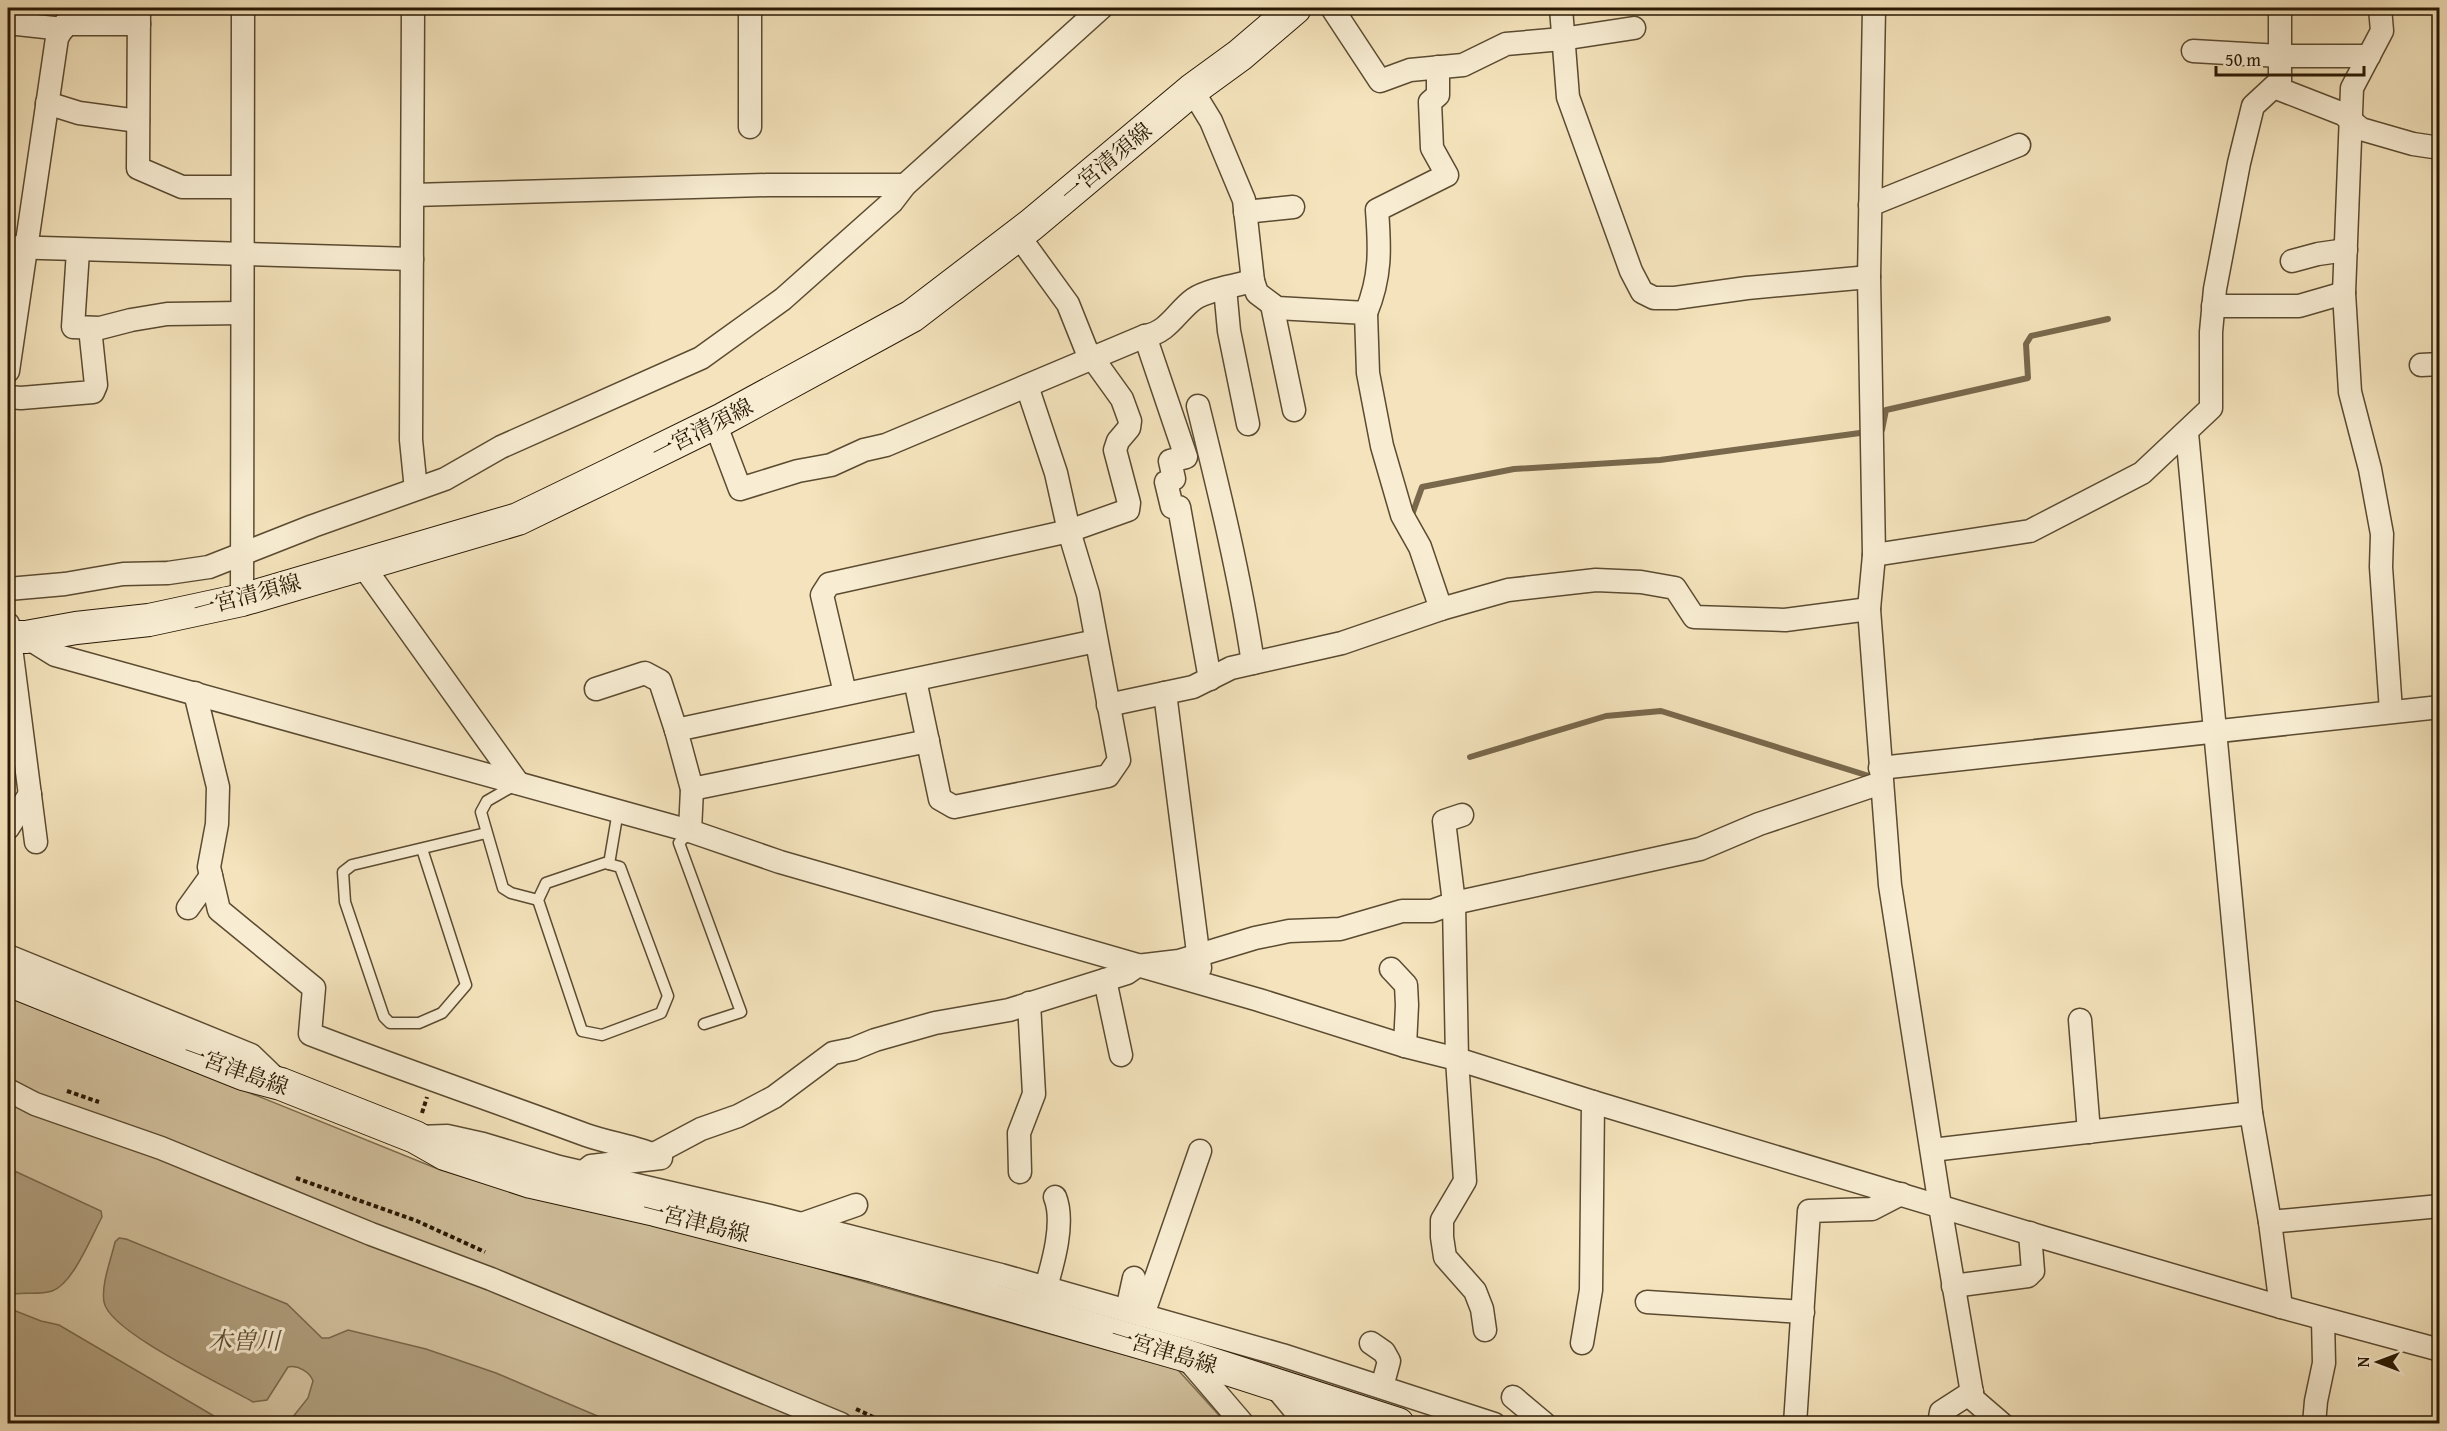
<svg xmlns="http://www.w3.org/2000/svg" width="2447" height="1431" viewBox="0 0 2447 1431" font-family="'Gentium Book Plus','Noto Serif JP',serif">
<style>
.green{fill:#d1c09d;stroke:#7c6c50;stroke-width:1.5}
.water{fill:#af9e7d;stroke:#79684c;stroke-width:1.5}
.lines{fill:none;stroke-linecap:round;stroke-linejoin:round}
.stream{stroke:#79684c;stroke-width:6}
.lane-casing{stroke:#5b4b31;stroke-width:13}
.street-casing{stroke:#5b4b31;stroke-width:25}
.secondary-casing{stroke:#281803;stroke-width:34}
.path{stroke:#281803;stroke-width:4;stroke-dasharray:4.5 3;stroke-linecap:butt}
.lane{stroke:#f8edd3;stroke-width:10}
.street{stroke:#f8edd3;stroke-width:22}
.secondary{stroke:#f8edd3;stroke-width:32}
.labels{text-anchor:middle;dominant-baseline:central;stroke-width:6;stroke-linejoin:round;paint-order:stroke}
.street-label{font-size:22px;fill:#281803;stroke:#f8edd3}
.water-label{font-size:24px;font-style:italic;fill:#5e4e34;stroke:#f8edd3}
</style>
<rect width="100%" height="100%" fill="#f4e3bc"/>
<filter id="stains"><feTurbulence type="fractalNoise" baseFrequency=".00333" numOctaves="4"/><feColorMatrix values="0 0 0 0 .2 0 0 0 0 .09 0 0 0 0 .02 0 0 0 .5 -.17"/></filter>
<radialGradient id="worn" r=".72"><stop offset=".6" stop-color="#630" stop-opacity="0"/><stop offset="1" stop-color="#630" stop-opacity=".3"/></radialGradient>
<path class="green" d="M8 995 438 1169 526 1196 649 1221 1178 1370 1226 1423H544L530 1412 518 1410C507 1394 487 1396 480 1376 468 1369 459 1370 446 1376L441 1368 429 1367C416 1353 403 1358 391 1347H378L358 1338 339 1340V1345L332 1349C309 1349 308 1345 298 1327 289 1326 263 1301 250 1295L241 1298 228 1295 224 1282C211 1275 204 1271 191 1280L150 1269 153 1252 136 1244 131 1248 126 1261 110 1273 107 1296 114 1303 117 1298 131 1304 136 1311 129 1329C147 1341 157 1329 175 1335L179 1345 183 1346 191 1344 203 1352 205 1365 201 1371 233 1389 238 1387 243 1389 252 1386 263 1393 267 1398 284 1365 291 1359 299 1361 315 1349 330 1362 334 1371 333 1381 317 1416 305 1423H210L200 1420 188 1410 149 1391 143 1380 133 1372 114 1371 86 1361 62 1340 29 1336 13 1323 9 1311 10 1298 14 1293 49 1290 57 1284 91 1219 50 1196 49 1190 16 1185 8 1175Z"/>
<g class="water">
<path d="M8 1168 101 1211 102 1217C91 1237 73 1284 52 1291 40 1295 26 1292 14 1294L11 1298 13 1310 41 1321 59 1325 226 1423H8Z"/>
<path d="M119 1238 126 1239 287 1304 322 1338H329L348 1330 426 1349 496 1373 614 1423H288L308 1398 313 1381C310 1372 298 1365 288 1367L267 1400 253 1402C224 1385 109 1332 104 1302 101 1284 111 1260 115 1242Z"/>
</g>
<g class="lines">
<g class="stream">
<path d="M1882 430 1886 410 2028 378 2026 344 2031 336 2108 319"/>
<path d="M1413 512 1422 487 1514 469 1660 460 1860 433"/>
<path d="M1470 757 1606 716 1661 711 1869 776"/>
</g>
<g class="lane-casing">
<g id="lane">
<path d="M515 785 487 801 481 812 503 888 511 893 538 900"/>
<path d="M690 831 679 843 741 1012 704 1024"/>
<path d="M422 849 466 985 442 1013 419 1023H390L384 1017 345 902 343 872 352 865 486 833"/>
<path d="M605 863 620 867 668 996 661 1013 602 1035 582 1031 538 900 546 883Z"/>
<path d="M609 864 618 811"/>
</g>
</g>
<g class="street-casing">
<g id="street">
<path d="M139 8 138 168 182 187H241"/>
<path d="M413 8 411 440 415 480 418 488"/>
<path d="M750 8V127"/>
<path d="M1332 8 1380 81 1410 70 1463 65 1506 44 1562 39 1634 28"/>
<path d="M1561 8 1568 97 1631 271 1642 292 1654 298H1675L1747 288 1869 277"/>
<path d="M1874 8 1869 277 1874 555 1869 609 1890 885 1940 1206 1973 1399 2002 1424"/>
<path d="M2380 8 2382 31 2352 88 2344 293 2350 392 2370 469 2382 534 2381 567 2391 711"/>
<path d="M8 23 63 29"/>
<path d="M2193 51 2280 56H2369"/>
<path d="M2274 87 2343 114 2361 129 2413 144 2440 148"/>
<path d="M1192 90 1211 121 1244 200 1253 281 1257 293 1277 308 1366 313 1368 373 1382 446 1402 515 1420 547 1441 609"/>
<path d="M47 103 79 113 138 121"/>
<path d="M413 195 767 185H905"/>
<path d="M1870 205 2019 145"/>
<path d="M1245 212 1293 207"/>
<path d="M8 247 412 259"/>
<path d="M78 251 73 327 100 328 131 320 167 314 242 313"/>
<path d="M2292 261 2318 254 2346 250"/>
<path d="M1225 288 1229 331 1248 424"/>
<path d="M1272 305 1294 410"/>
<path d="M2213 306H2299L2344 293"/>
<path d="M1366 313C1381 277 1380 249 1377 210L1447 175 1432 148 1430 102 1438 95V67"/>
<path d="M1145 336 1186 457 1170 461 1174 479 1166 482 1172 507H1179L1210 679"/>
<path d="M2421 365 2440 364"/>
<path d="M8 371 57 38 65 24H139"/>
<path d="M8 397 21 398 93 392 96 385 90 328"/>
<path d="M1198 406C1219 491 1240 576 1253 663"/>
<path d="M715 423 740 489 798 471 831 465 864 450 886 445 1145 336C1168 333 1177 311 1194 299 1207 290 1237 285 1253 281"/>
<path d="M2187 433 2251 1113 2270 1222 2281 1307"/>
<path d="M1874 555 2030 531 2142 473 2211 408V332L2215 289 2239 163 2253 106 2280 81V8"/>
<path d="M361 563 518 783"/>
<path d="M8 589 65 584 123 574 168 573 209 567 313 526 445 479 501 447 701 358 783 299 892 202 905 185 1101 8"/>
<path d="M242 600 243 8"/>
<path d="M8 624 36 842"/>
<path d="M26 637 55 655 690 831 780 862 1259 1000 1405 1046 1457 1059 1593 1102 2045 1238 2281 1307 2440 1350"/>
<path d="M915 680 940 799 954 807 1108 776 1119 760 1088 594 1069 531 1056 473 1027 386"/>
<path d="M596 689 645 673 660 681 676 730"/>
<path d="M195 693 218 787 217 824 209 867 219 910 314 988 310 1034C401 1069 494 1101 586 1135 611 1144 637 1146 661 1158L591 1166 586 1170"/>
<path d="M845 693 822 595 829 584 1069 531 1128 510 1129 503 1115 450 1118 441 1129 428 1130 421 1122 399 1086 349 1068 304 1018 235"/>
<path d="M1165 693 1200 968"/>
<path d="M1108 705 1193 687 1231 668 1342 643 1441 609 1508 590 1596 580 1641 582 1675 588 1694 617 1785 620 1869 609"/>
<path d="M1880 768 2440 707"/>
<path d="M692 789 928 741"/>
<path d="M1462 815 1444 821 1454 903 1457 1059 1465 1181 1442 1220V1237L1445 1257 1475 1291 1482 1309 1485 1330"/>
<path d="M8 828 30 794"/>
<path d="M690 831 692 789 676 730 1096 641"/>
<path d="M188 908 211 876"/>
<path d="M8 956 251 1055 280 1083"/>
<path d="M1391 969 1406 985 1407 1005 1405 1046"/>
<path d="M1105 980 1121 1055"/>
<path d="M2080 1020 2089 1132"/>
<path d="M8 1090 35 1104 161 1148 371 1234 491 1279 841 1424"/>
<path d="M417 1137 447 1136 483 1144 559 1167 770 1216 1001 1275 1282 1355 1494 1424"/>
<path d="M1932 1150 2251 1113"/>
<path d="M654 1154 701 1129 738 1116 774 1097 833 1053 853 1049 875 1040 935 1023 1009 1010 1127 973 1137 966 1179 961 1255 938 1289 931 1340 929 1402 911H1432L1454 903 1700 849 1759 824 1881 783"/>
<path d="M1020 1172 1019 1133 1034 1094 1029 1003"/>
<path d="M2270 1222 2440 1206"/>
<path d="M799 1225 856 1205"/>
<path d="M1953 1286 2028 1276 2033 1271 2030 1233"/>
<path d="M1046 1287C1053 1263 1065 1222 1055 1197"/>
<path d="M1647 1302 1803 1312"/>
<path d="M1127 1310 1134 1278"/>
<path d="M1143 1315 1200 1151"/>
<path d="M1371 1343 1384 1352 1389 1361 1382 1387"/>
<path d="M1582 1343 1591 1290 1593 1102"/>
<path d="M1184 1355 1243 1424"/>
<path d="M1273 1384 1293 1408 1336 1424"/>
<path d="M1513 1397 1545 1424"/>
<path d="M1795 1424 1809 1211 1872 1209 1901 1194"/>
<path d="M1939 1424 1941 1412 1972 1392"/>
<path d="M2314 1424 2316 1401 2324 1363 2323 1319"/>
</g>
</g>
<g class="secondary-casing">
<g id="secondary">
<path d="M8 637H26L76 628 149 620 242 600 518 519 611 474 723 419 912 316 1031 225 1192 90 1240 55 1295 8"/>
<path d="M8 980 243 1074 281 1084 415 1137 445 1154 531 1182 655 1210 874 1266 1184 1355 1398 1424"/>
</g>
</g>
<g class="path">
<path d="M67 1091 99 1102"/>
<path d="M422 1113 427 1097"/>
<path d="M296 1178 417 1221 485 1252"/>
<path d="M856 1409 888 1424"/>
</g>
<use href="#lane" class="lane"/>
<use href="#street" class="street"/>
<use href="#secondary" class="secondary"/>
</g>
<g class="labels">
<g class="street-label">
<text transform="translate(1106 162) rotate(-40)">一宮清須線</text>
<text transform="translate(702 429) rotate(-27)">一宮清須線</text>
<text transform="translate(247 595) rotate(-15)">一宮清須線</text>
<text transform="translate(236 1069) rotate(20)">一宮津島線</text>
<text transform="translate(696 1221) rotate(14)">一宮津島線</text>
<text transform="translate(1164 1350) rotate(17)">一宮津島線</text>
</g>
<g class="water-label">
<text x="244" y="1340">木曽川</text>
</g>
</g>
<rect width="2447" height="1431" fill="none" stroke="#f4e3bc" stroke-width="30"/>
<rect x="9" y="9" width="2429" height="1413" fill="none" stroke="#281803" stroke-width="3"/>
<rect x="15" y="15" width="2417" height="1401" fill="none" stroke="#281803" stroke-width="1.5"/>
<g transform="translate(2378 1362) rotate(270)" stroke="#f8edd3" stroke-width="4.5" paint-order="stroke">
<path d="M0-4.5L10 22L0 15L-10 22Z" fill="#281803"/>
<text y="-9" font-size="16" font-weight="bold" text-anchor="middle" fill="#281803">N</text>
</g>
<path d="M2216 66v9h148v-9" fill="none" stroke="#281803" stroke-width="3"/>
<text x="2225" y="66" font-size="18" fill="#281803" stroke="#f8edd3" stroke-width="4.5" paint-order="stroke">50 m</text>
<rect width="100%" height="100%" filter="url(#stains)"/>
<rect width="100%" height="100%" fill="url(#worn)"/>
</svg>
